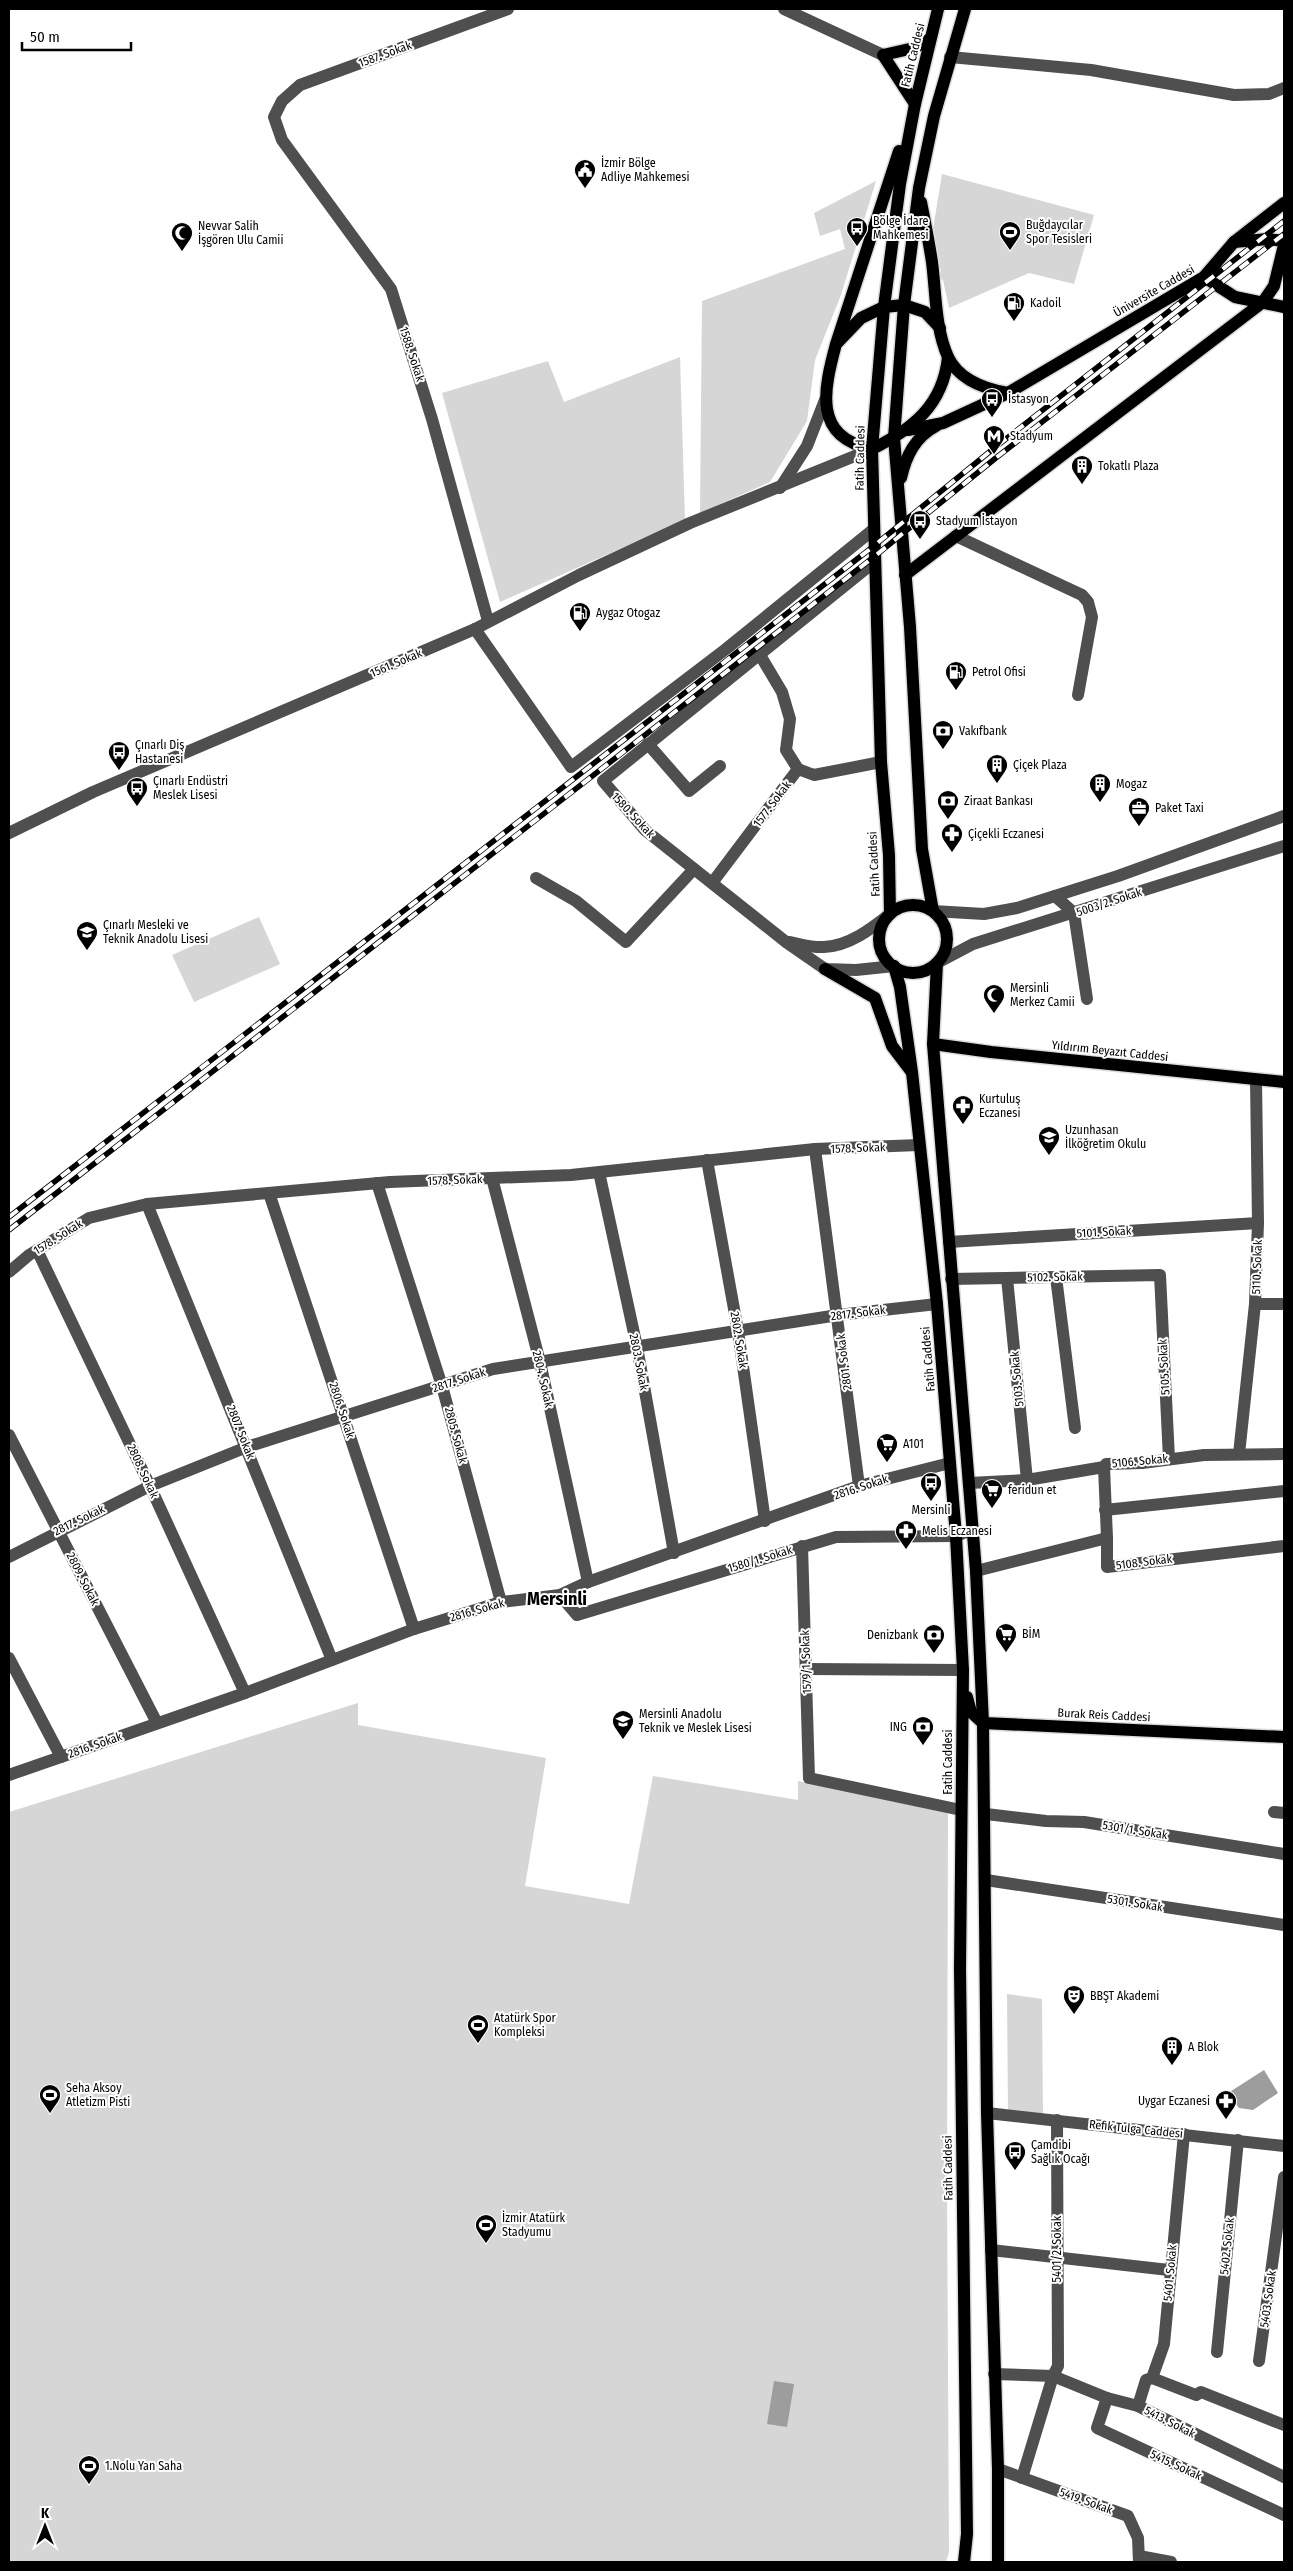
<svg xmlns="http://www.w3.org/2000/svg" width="1293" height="2571" viewBox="0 0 1293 2571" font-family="'Fira Sans Condensed',sans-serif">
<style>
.green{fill:#d6d6d6}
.water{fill:#9d9d9d}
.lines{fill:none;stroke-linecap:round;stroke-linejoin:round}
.major-casing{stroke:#dbdbdb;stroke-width:15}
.minor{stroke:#4f4f4f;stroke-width:12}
.major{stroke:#000;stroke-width:12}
.rail-casing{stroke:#000;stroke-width:5.5}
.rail{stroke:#fff;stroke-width:4;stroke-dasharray:11;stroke-linecap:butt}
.labels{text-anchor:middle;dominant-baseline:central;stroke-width:4;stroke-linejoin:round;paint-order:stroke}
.street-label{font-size:12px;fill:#000;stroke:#fff}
.poi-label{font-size:12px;fill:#000;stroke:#fff;text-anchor:start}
.district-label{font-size:18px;font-weight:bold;fill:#000;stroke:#fff}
</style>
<rect width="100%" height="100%" fill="#fff"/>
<g class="green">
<path d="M942 174 1094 215 1074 284 1029 273 949 308 943 280 939 278 941 271 933 229Z"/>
<path d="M876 181 841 295 815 360 807 421 770 482 700 513 702 301 845 249 840 229 820 236 814 213Z"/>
<path d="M680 357 685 520 500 602 442 393 548 361 564 402Z"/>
<path d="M259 917 280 964 194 1002 172 955Z"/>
<path d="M358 1703V1725L546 1758 525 1886 629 1904 653 1776 798 1800V1781L948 1813 947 2185 949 2552 946 2562H9V1812Z"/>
<path d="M1007 1994 1042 1999 1043 2114 1008 2110Z"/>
</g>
<g class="water">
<path d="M1264 2070 1278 2093 1253 2110 1239 2108 1228 2093Z"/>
<path d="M774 2381 794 2384 787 2427 767 2424Z"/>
</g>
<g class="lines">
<g class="major-casing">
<g id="major">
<path d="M915 104 883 55 914 48 930 39"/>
<path d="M899 151 836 344C824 389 812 437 872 449 913 429 943 405 948 357"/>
<path d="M921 202C925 222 929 242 932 262 936 293 935 328 948 357 959 380 985 389 1008 393"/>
<path d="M1234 242 1268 239 1284 241"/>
<path d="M1204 277 1235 297 1284 307"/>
<path d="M838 342 861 318 884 307 904 305 925 312 940 328"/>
<path d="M908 430 943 423 1008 393 1204 277 1234 242 1284 203"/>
<path d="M901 478C906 456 915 437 936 426"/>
<path d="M905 575 1263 302 1274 286 1284 245"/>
<circle cx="913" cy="939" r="34"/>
<path d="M933 911 922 849 910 627 894 438 904 305 919 188 934 116 965 9"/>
<path d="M890 914 889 855 881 762 872 449 884 307 900 184 915 104 938 9"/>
<path d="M937 963 933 1044 976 1571 983 1723 987 2113 998 2469V2562"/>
<path d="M894 966 900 987 912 1072 937 1304 956 1536 963 1670 960 1969 967 2534 964 2562"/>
<path d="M825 969 875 998 892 1046 911 1071"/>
<path d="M933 1044 991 1052 1284 1082"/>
<path d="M967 1697 971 1712 983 1723 1284 1737"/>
</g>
</g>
<g class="minor">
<path d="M784 9 883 55"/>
<path d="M950 57 1091 70 1234 95 1269 94 1284 88"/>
<path d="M780 488 807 446 825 400"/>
<path d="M956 536 1082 595 1088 602 1092 617 1078 695"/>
<path d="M874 562 603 781 645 830 786 942 825 969 856 970 894 966"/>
<path d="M488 621 432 419 391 289 282 140 274 117 282 101 300 85 508 9"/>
<path d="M475 629 571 767 726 649 874 529"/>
<path d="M760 655 782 692 790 719 786 750 798 769"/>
<path d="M648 744 689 791 720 766"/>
<path d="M9 833 93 792 475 629 579 575 690 523 872 449"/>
<path d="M536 878 576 901 626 942 694 869"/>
<path d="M712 883 798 769 814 775 881 762"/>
<path d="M1055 896 1074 913 1087 999"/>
<path d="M933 911 984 914 1017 908 1118 876 1284 816"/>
<path d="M789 942C800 944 813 948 824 947 849 946 871 929 890 914"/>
<path d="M937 963 973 944 1284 846"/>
<path d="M815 1149 859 1486"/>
<path d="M707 1160 738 1331 765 1521"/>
<path d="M599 1172 637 1347 674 1553"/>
<path d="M492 1178 540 1362 588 1582"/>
<path d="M377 1183 442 1386 501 1602"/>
<path d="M269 1193 414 1629"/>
<path d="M147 1204 332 1660"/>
<path d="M949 1242 1258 1223"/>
<path d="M37 1250 150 1486 245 1693"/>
<path d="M9 1272 29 1255 89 1218 147 1204 390 1182 571 1175 815 1149 919 1145"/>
<path d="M1056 1277 1075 1428"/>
<path d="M1007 1278 1027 1480"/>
<path d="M951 1279 1160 1275 1169 1459"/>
<path d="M1255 1304H1284"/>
<path d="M9 1435 157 1723"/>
<path d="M1239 1454 1255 1304 1258 1223 1256 1080"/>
<path d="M1104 1467 1107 1538"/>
<path d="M969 1483 1027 1480 1104 1467 1106 1464 1142 1463 1204 1455 1284 1454"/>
<path d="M1105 1510 1284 1491"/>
<path d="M802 1546 809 1778 961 1810"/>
<path d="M9 1557 150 1486 247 1447 493 1369 838 1315 937 1304"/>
<path d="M976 1571 1107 1538V1567L1284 1546"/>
<path d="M560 1595 577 1615 836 1537 956 1536 972 1530"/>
<path d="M9 1658 61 1757"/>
<path d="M806 1669 963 1670"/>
<path d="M9 1775 245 1693 414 1629 501 1602 560 1595 588 1582 859 1486 950 1463"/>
<path d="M1274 1812 1284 1813"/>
<path d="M986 1814 1046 1821 1084 1822 1284 1854"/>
<path d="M986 1880 1284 1925"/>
<path d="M987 2113 1284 2146"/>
<path d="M991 2250 1169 2270"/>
<path d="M1217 2352 1238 2140"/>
<path d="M1259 2361 1284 2177"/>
<path d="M994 2374 1053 2376 1107 2398 1138 2406 1284 2477"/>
<path d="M1152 2378 1196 2395 1201 2392 1284 2425"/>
<path d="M1107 2398 1097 2428 1284 2515"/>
<path d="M1138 2406 1146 2380 1152 2378 1164 2344 1184 2134"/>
<path d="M998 2469 1128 2516 1138 2538 1139 2562"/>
<path d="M1022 2478 1053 2376 1058 2366 1057 2120"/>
<path d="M1139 2556 1171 2562"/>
</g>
<use href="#major" class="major"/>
<g class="rail-casing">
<g id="rail">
<path d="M9 1217 870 549 993 449 1284 221"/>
<path d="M9 1230 875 556 997 457 1284 234"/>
</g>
</g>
<use href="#rail" class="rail"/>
</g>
<defs>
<g id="civic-pin" transform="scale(1.125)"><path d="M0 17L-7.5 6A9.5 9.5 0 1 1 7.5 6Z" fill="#000" stroke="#fff"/><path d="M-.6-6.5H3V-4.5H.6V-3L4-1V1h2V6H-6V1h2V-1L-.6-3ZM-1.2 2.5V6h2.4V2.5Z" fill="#fff"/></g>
<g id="bus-pin" transform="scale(1.125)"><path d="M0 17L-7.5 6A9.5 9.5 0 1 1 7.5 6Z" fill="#000" stroke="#fff"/><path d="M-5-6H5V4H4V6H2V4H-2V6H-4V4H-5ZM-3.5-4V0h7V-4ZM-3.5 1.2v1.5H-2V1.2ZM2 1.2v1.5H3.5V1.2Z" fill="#fff"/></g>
<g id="stadium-pin" transform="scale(1.125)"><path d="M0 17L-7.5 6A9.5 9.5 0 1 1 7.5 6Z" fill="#000" stroke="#fff"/><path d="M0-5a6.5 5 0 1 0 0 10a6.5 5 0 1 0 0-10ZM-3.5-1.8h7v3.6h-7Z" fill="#fff"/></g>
<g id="mosque-pin" transform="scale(1.125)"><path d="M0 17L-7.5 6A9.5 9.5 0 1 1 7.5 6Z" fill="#000" stroke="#fff"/><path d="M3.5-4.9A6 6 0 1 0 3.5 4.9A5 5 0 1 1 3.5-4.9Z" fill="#fff"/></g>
<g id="fuel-pin" transform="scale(1.125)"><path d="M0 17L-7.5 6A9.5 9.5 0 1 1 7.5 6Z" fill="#000" stroke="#fff"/><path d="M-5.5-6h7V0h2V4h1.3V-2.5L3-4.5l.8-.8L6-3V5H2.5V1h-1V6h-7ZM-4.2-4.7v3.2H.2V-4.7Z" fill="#fff"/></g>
<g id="metro-pin" transform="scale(1.125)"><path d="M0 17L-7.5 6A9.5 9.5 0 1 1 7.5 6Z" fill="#000" stroke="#fff"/><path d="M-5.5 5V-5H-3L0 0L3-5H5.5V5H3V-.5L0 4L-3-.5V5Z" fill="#fff"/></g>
<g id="building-pin" transform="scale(1.125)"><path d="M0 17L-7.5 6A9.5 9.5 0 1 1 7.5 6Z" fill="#000" stroke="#fff"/><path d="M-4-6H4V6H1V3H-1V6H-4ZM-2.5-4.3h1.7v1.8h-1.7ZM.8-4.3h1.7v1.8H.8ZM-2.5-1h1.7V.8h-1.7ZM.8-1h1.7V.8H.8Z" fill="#fff"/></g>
<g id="bank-pin" transform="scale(1.125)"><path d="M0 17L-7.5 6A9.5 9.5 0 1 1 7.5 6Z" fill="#000" stroke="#fff"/><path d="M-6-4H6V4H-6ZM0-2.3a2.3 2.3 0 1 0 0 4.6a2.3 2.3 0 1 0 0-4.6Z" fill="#fff"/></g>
<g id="office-pin" transform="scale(1.125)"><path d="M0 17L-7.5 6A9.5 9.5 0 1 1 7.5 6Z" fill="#000" stroke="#fff"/><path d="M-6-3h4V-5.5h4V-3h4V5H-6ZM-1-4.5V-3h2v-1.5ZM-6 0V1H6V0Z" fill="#fff"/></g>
<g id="pharmacy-pin" transform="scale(1.125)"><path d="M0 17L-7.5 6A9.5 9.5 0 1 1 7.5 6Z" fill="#000" stroke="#fff"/><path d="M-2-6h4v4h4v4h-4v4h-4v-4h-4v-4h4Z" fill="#fff"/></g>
<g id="school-pin" transform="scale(1.125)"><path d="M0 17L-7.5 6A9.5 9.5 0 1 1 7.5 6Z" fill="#000" stroke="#fff"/><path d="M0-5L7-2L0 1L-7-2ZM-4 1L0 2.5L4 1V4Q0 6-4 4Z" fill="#fff"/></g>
<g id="supermarket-pin" transform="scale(1.125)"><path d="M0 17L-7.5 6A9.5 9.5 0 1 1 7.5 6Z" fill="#000" stroke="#fff"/><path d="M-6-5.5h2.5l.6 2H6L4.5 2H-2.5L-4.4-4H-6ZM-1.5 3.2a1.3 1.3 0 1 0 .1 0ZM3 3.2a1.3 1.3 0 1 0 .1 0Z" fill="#fff"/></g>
<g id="theatre-pin" transform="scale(1.125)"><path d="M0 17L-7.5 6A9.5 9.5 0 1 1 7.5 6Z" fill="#000" stroke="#fff"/><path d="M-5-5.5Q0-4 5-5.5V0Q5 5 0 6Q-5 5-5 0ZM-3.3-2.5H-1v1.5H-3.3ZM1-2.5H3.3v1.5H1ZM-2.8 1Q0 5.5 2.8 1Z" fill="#fff"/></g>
</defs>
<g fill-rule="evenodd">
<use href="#civic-pin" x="585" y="170"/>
<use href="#bus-pin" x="857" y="228"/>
<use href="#stadium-pin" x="1010" y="232"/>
<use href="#mosque-pin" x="182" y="233"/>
<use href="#fuel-pin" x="1014" y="303"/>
<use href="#bus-pin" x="992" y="399"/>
<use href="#metro-pin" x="994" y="436"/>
<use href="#building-pin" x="1082" y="466"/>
<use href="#bus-pin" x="920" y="521"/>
<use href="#fuel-pin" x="580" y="613"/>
<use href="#fuel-pin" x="956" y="672"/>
<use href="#bank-pin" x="943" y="731"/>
<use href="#bus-pin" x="119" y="752"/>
<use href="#building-pin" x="997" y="765"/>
<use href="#building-pin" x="1100" y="784"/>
<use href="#bus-pin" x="137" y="788"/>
<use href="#bank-pin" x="948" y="801"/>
<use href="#office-pin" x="1139" y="808"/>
<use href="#pharmacy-pin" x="952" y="834"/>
<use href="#school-pin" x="87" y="932"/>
<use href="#mosque-pin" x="994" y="995"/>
<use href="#pharmacy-pin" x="963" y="1106"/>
<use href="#school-pin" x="1049" y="1137"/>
<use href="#supermarket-pin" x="887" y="1444"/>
<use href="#bus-pin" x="931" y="1483"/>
<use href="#supermarket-pin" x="992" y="1490"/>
<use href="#pharmacy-pin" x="906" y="1531"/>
<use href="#supermarket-pin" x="1006" y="1634"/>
<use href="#bank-pin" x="934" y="1635"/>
<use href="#school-pin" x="623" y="1721"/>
<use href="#bank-pin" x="923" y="1727"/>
<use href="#theatre-pin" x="1074" y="1996"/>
<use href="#stadium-pin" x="478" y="2025"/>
<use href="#building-pin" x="1172" y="2047"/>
<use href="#stadium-pin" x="50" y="2095"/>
<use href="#pharmacy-pin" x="1226" y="2101"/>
<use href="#bus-pin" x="1015" y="2152"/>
<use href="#stadium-pin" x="486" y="2225"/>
<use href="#stadium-pin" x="89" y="2466"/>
</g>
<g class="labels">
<g class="street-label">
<text transform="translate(385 54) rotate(-20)">1587. Sokak</text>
<text transform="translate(913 55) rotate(-76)">Fatih Caddesi</text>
<text transform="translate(1154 291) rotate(-30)">Üniversite Caddesi</text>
<text transform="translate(412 354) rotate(72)">1588. Sokak</text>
<text transform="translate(860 458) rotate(-89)">Fatih Caddesi</text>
<text transform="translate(396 663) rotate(-23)">1561. Sokak</text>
<text transform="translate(772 804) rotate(-53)">1577. Sokak</text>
<text transform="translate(633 815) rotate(47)">1580. Sokak</text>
<text transform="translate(874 864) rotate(-93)">Fatih Caddesi</text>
<text transform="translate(1109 902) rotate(-18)">5003/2. Sokak</text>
<text transform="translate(1110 1051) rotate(6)">Yıldırım Beyazıt Caddesi</text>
<text transform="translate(858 1148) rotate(-2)">1578. Sokak</text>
<text transform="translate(455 1180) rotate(-2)">1578. Sokak</text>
<text transform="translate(1104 1232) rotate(-3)">5101. Sokak</text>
<text transform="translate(58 1237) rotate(-32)">1578. Sokak</text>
<text transform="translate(1257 1267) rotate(-88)">5110. Sokak</text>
<text transform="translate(1055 1277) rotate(-1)">5102. Sokak</text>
<text transform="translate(858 1313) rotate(-7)">2817. Sokak</text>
<text transform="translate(739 1340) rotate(81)">2802. Sokak</text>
<text transform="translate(928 1359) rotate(-95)">Fatih Caddesi</text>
<text transform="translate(639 1362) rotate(79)">2803. Sokak</text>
<text transform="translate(844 1362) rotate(-97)">2801. Sokak</text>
<text transform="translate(1164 1367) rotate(-93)">5105. Sokak</text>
<text transform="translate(543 1379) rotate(77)">2804. Sokak</text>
<text transform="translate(1017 1379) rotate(-95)">5103. Sokak</text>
<text transform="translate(459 1380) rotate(-18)">2817. Sokak</text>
<text transform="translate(342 1410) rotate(72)">2806. Sokak</text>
<text transform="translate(241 1432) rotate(68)">2807. Sokak</text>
<text transform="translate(456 1435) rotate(75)">2805. Sokak</text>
<text transform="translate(1140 1461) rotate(-5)">5106. Sokak</text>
<text transform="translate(143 1471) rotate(65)">2808. Sokak</text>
<text transform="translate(861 1487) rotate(-18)">2816. Sokak</text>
<text transform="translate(79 1520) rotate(-26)">2817. Sokak</text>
<text transform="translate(760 1559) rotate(-17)">1580/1. Sokak</text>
<text transform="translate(1144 1562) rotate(-7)">5108. Sokak</text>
<text transform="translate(83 1579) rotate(63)">2809. Sokak</text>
<text transform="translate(477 1610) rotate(-16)">2816. Sokak</text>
<text transform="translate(806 1662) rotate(-92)">1579/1. Sokak</text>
<text transform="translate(1104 1715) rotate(3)">Burak Reis Caddesi</text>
<text transform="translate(95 1745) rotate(-19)">2816. Sokak</text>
<text transform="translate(948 1762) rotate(-90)">Fatih Caddesi</text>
<text transform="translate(1135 1830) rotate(9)">5301/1. Sokak</text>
<text transform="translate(1135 1903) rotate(9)">5301. Sokak</text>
<text transform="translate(1136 2129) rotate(6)">Refik Tulga Caddesi</text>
<text transform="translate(948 2168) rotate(-91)">Fatih Caddesi</text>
<text transform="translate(1227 2246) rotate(-84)">5402. Sokak</text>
<text transform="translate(1057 2249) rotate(-90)">5401/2. Sokak</text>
<text transform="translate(1170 2273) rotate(-85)">5401. Sokak</text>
<text transform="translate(1268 2299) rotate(-82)">5403. Sokak</text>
<text transform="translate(1170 2422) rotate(27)">5413. Sokak</text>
<text transform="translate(1176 2465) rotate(25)">5415. Sokak</text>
<text transform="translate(1086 2501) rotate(20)">5419. Sokak</text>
</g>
<g class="poi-label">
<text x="601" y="163">İzmir Bölge<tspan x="601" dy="14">Adliye Mahkemesi</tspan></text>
<text x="873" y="221">Bölge İdare<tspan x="873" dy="14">Mahkemesi</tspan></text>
<text x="1026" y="225">Buğdaycılar<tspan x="1026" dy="14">Spor Tesisleri</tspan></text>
<text x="198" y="226">Nevvar Salih<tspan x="198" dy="14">İşgören Ulu Camii</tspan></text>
<text x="1030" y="303">Kadoil</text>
<text x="1008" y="399">İstasyon</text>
<text x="1010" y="436">Stadyum</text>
<text x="1098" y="466">Tokatlı Plaza</text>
<text x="936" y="521">Stadyum İstayon</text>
<text x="596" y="613">Aygaz Otogaz</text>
<text x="972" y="672">Petrol Ofisi</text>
<text x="959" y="731">Vakıfbank</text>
<text x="135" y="745">Çınarlı Diş<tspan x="135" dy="14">Hastanesi</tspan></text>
<text x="1013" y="765">Çiçek Plaza</text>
<text x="153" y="781">Çınarlı Endüstri<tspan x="153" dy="14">Meslek Lisesi</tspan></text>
<text x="1116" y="784">Mogaz</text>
<text x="964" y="801">Ziraat Bankası</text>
<text x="1155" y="808">Paket Taxi</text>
<text x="968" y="834">Çiçekli Eczanesi</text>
<text x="103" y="925">Çınarlı Mesleki ve<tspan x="103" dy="14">Teknik Anadolu Lisesi</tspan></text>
<text x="1010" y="988">Mersinli<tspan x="1010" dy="14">Merkez Camii</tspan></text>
<text x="979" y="1099">Kurtuluş<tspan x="979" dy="14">Eczanesi</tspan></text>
<text x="1065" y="1130">Uzunhasan<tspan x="1065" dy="14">İlköğretim Okulu</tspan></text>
<text x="903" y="1444">A101</text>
<text x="1008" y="1490">feridun et</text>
<text x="931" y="1510" text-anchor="middle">Mersinli</text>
<text x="922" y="1531">Melis Eczanesi</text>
<text x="1022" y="1634">BİM</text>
<text x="918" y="1635" text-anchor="end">Denizbank</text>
<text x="639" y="1714">Mersinli Anadolu<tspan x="639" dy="14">Teknik ve Meslek Lisesi</tspan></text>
<text x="907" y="1727" text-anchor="end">ING</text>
<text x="1090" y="1996">BBŞT Akademi</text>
<text x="494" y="2018">Atatürk Spor<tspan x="494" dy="14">Kompleksi</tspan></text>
<text x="1188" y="2047">A Blok</text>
<text x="66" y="2088">Seha Aksoy<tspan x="66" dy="14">Atletizm Pisti</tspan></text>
<text x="1210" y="2101" text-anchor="end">Uygar Eczanesi</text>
<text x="1031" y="2145">Çamdibi<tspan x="1031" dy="14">Sağlık Ocağı</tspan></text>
<text x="502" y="2218">İzmir Atatürk<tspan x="502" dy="14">Stadyumu</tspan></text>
<text x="105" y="2466">1.Nolu Yan Saha</text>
</g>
<g class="district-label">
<text x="557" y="1599">Mersinli</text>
</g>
</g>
<rect width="1293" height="2571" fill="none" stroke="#000000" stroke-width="20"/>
<g transform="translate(45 2526)" stroke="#ffffff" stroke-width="4" paint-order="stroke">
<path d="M0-4L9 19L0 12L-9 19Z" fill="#000000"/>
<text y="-8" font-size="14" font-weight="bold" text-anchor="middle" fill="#000000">K</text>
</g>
<path d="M22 42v8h109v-8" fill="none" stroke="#000000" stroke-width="2.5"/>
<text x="30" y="42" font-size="15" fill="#000000" stroke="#ffffff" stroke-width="4" paint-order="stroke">50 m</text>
</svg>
